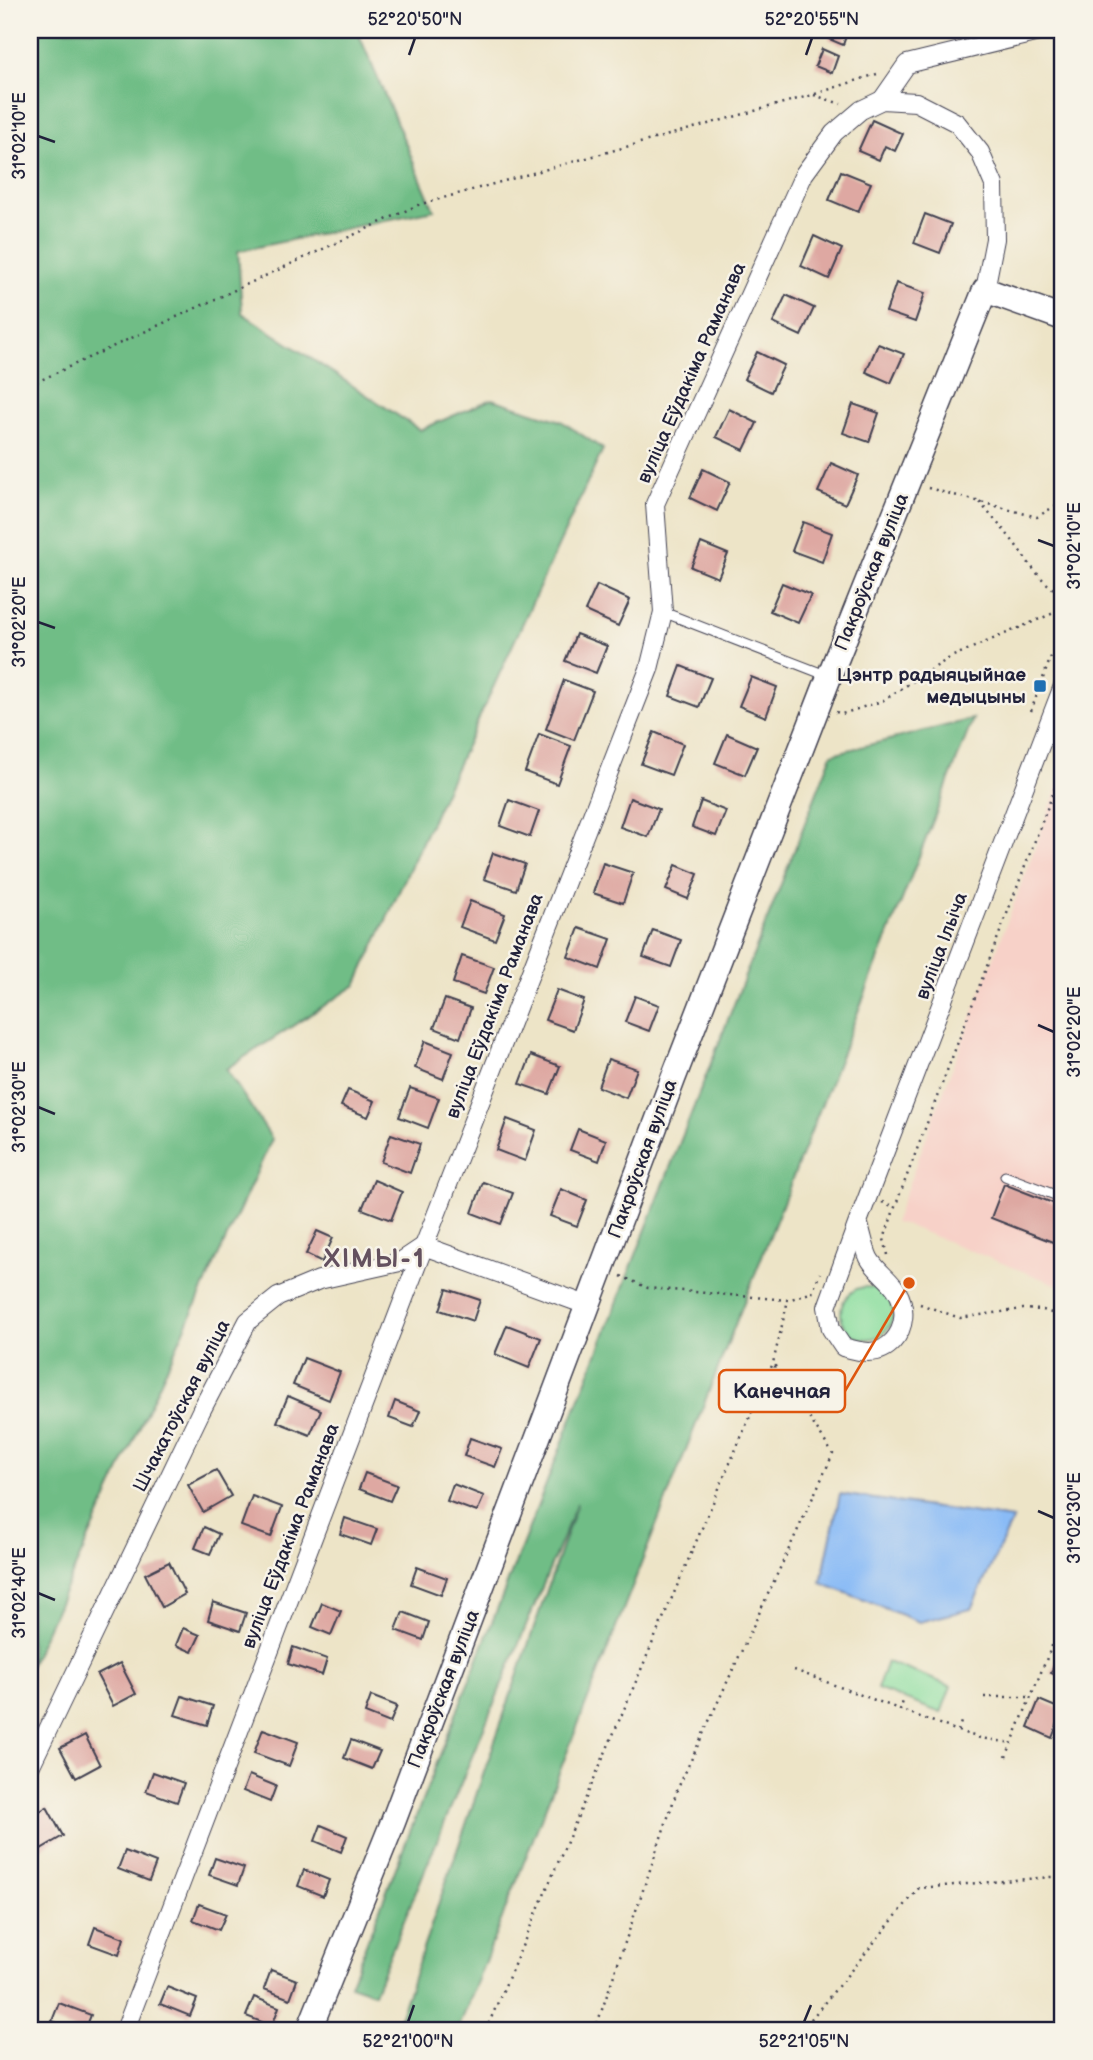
<svg xmlns="http://www.w3.org/2000/svg" width="1093" height="2060" viewBox="0 0 1093 2060" font-family="'Balsamiq Sans',sans-serif">
<style>
.built{fill:#f7d1c8}
.green{fill:#8bde9f;stroke:#56806d;stroke-width:2}
.forest{fill:#70bd86;stroke:#497060;stroke-width:2}
.water{fill:#8abbf6;stroke:#566e98;stroke-width:2}
.building{fill:#dea8a2}
.lines{fill:none;stroke-linecap:round;stroke-linejoin:round}
.lane-casing{stroke:#403f50;stroke-width:11}
.street-casing{stroke:#403f50;stroke-width:20}
.secondary-casing{stroke:#403f50;stroke-width:27}
.path{stroke:#403f50;stroke-width:2.5;stroke-dasharray:2 5;stroke-linecap:butt}
.lane{stroke:#fff;stroke-width:9}
.street{stroke:#fff;stroke-width:18}
.secondary{stroke:#fff;stroke-width:24}
.ticks{fill:none;stroke:#22223b;stroke-width:2.5}
.poi-dot{fill:#1f6fb2;stroke:#f7f3e8;stroke-width:2.5}
.labels{text-anchor:middle;dominant-baseline:central;stroke-width:5;stroke-linejoin:round;paint-order:stroke}
.street-label{font-size:19px;fill:#22223b;stroke:#f7f3e8}
.poi-label{font-size:19px;font-weight:bold;fill:#22223b;stroke:#f7f3e8;text-anchor:end}
.district-label{font-size:26px;font-weight:bold;letter-spacing:2px;fill:#64515f;stroke:#f7f3e8}
.leader{fill:none;stroke:#de560e;stroke-width:2.5}
.callout-dot{fill:#de560e;stroke:#f7f3e8;stroke-width:2.5}
.callout{fill:#f7f3e8;stroke:#de560e;stroke-width:2.5}
.callout-label{font-size:21px;text-anchor:middle;font-weight:bold;fill:#22223b}
.neatline{fill:none;stroke:#22223b;stroke-width:2.5}
.ticks-label{font-size:18px;text-anchor:middle;fill:#22223b}
</style>
<rect width="100%" height="100%" fill="#f7f3e8"/>
<filter id="ink" filterUnits="userSpaceOnUse"><feTurbulence type="fractalNoise" baseFrequency=".0143" numOctaves="2"/><feDisplacementMap in="SourceGraphic" scale="14" xChannelSelector="R" yChannelSelector="G"/><feConvolveMatrix kernelMatrix="1 2 1 2 8 2 1 2 1" color-interpolation-filters="sRGB"/></filter>
<filter id="wash" filterUnits="userSpaceOnUse"><feTurbulence type="fractalNoise" baseFrequency=".00686" numOctaves="4" result="noise"/><feDisplacementMap in="SourceGraphic" scale="28" xChannelSelector="R" yChannelSelector="G"/><feGaussianBlur stdDeviation="1.57" result="paint"/><feColorMatrix in="noise" values="0 0 0 0 0 0 0 0 0 0 0 0 0 0 0 0 0 1.4 0 .05"/><feComposite in="paint" operator="in"/></filter>
<g filter="url(#wash)">
<rect width="100%" height="100%" fill="#ede4c7"/>
<path class="built" d="M1063 773V1287L903 1224 894 1223Z"/>
<g class="green">
<circle cx="867" cy="1313" r="26"/>
<path d="M887 1662 951 1686 941 1713 877 1689Z"/>
</g>
<g class="forest">
<path d="M30 30H357L434 210 238 251 242 313 420 430 492 399 561 421 603 449 356 985 226 1069 272 1139 30 1666Z"/>
<path d="M973 719 458 2030H395L577 1503 374 1993 350 1985 832 754Z"/>
</g>
<path class="water" d="M840 1494 1013 1519 971 1609 919 1622 821 1583Z"/>
<g id="blocks">
<g class="building">
<path d="M833 30H848L843 45 829 39Z"/>
<path d="M822 49 838 56 832 73 815 66Z"/>
<path d="M872 120 903 134 895 151 885 146 879 160 858 151Z"/>
<path d="M841 171 871 183 858 212 829 200Z"/>
<path d="M925 214 951 224 940 253 914 243Z"/>
<path d="M814 236 842 249 829 279 801 266Z"/>
<path d="M896 283 925 293 915 322 886 312Z"/>
<path d="M786 295 814 308 801 336 773 323Z"/>
<path d="M878 344 904 354 891 383 866 372Z"/>
<path d="M757 352 784 365 771 392 744 379Z"/>
<path d="M853 404 879 413 869 442 843 433Z"/>
<path d="M729 409 757 423 744 450 716 437Z"/>
<path d="M831 463 858 475 845 504 818 492Z"/>
<path d="M703 469 730 482 717 511 690 498Z"/>
<path d="M803 522 832 533 822 562 792 551Z"/>
<path d="M701 543 728 554 718 578 691 567Z"/>
<path d="M782 583 811 595 798 623 770 611Z"/>
<path d="M597 585 630 600 618 626 585 611Z"/>
<path d="M576 634 607 646 596 673 565 661Z"/>
<path d="M681 666 711 678 699 707 670 696Z"/>
<path d="M751 677 777 687 766 717 739 706Z"/>
<path d="M564 680 593 691 574 740 546 729Z"/>
<path d="M654 732 683 744 671 775 641 764Z"/>
<path d="M539 734 571 746 557 784 525 772Z"/>
<path d="M727 734 757 747 745 775 715 763Z"/>
<path d="M630 798 659 809 648 837 620 827Z"/>
<path d="M509 800 539 811 530 837 500 826Z"/>
<path d="M701 801 726 811 716 836 692 827Z"/>
<path d="M493 853 525 864 516 890 484 879Z"/>
<path d="M603 863 633 873 623 903 593 893Z"/>
<path d="M676 865 698 874 688 899 666 890Z"/>
<path d="M470 901 505 914 495 940 460 927Z"/>
<path d="M579 928 611 939 600 969 568 957Z"/>
<path d="M653 930 681 940 671 967 643 957Z"/>
<path d="M462 956 494 967 484 994 453 983Z"/>
<path d="M557 990 584 1000 573 1030 545 1020Z"/>
<path d="M635 996 659 1005 649 1031 625 1022Z"/>
<path d="M445 999 471 1008 460 1038 434 1028Z"/>
<path d="M425 1041 453 1052 443 1079 415 1068Z"/>
<path d="M531 1055 560 1066 549 1094 520 1084Z"/>
<path d="M608 1059 637 1069 626 1098 598 1087Z"/>
<path d="M410 1088 439 1098 428 1128 399 1117Z"/>
<path d="M348 1090 375 1101 368 1117 341 1106Z"/>
<path d="M507 1119 536 1130 525 1161 496 1150Z"/>
<path d="M578 1129 606 1140 599 1161 570 1150Z"/>
<path d="M391 1134 420 1144 410 1173 381 1162Z"/>
<path d="M374 1180 402 1192 391 1220 362 1209Z"/>
<path d="M483 1182 513 1193 501 1224 472 1213Z"/>
<path d="M1004 1184 1063 1207V1246L991 1218Z"/>
<path d="M561 1189 587 1200 577 1226 550 1216Z"/>
<path d="M317 1231 333 1238 322 1262 306 1254Z"/>
<path d="M447 1289 480 1300 473 1321 440 1310Z"/>
<path d="M507 1325 541 1338 529 1368 495 1354Z"/>
<path d="M304 1358 340 1372 329 1400 293 1385Z"/>
<path d="M288 1396 321 1410 310 1435 277 1422Z"/>
<path d="M395 1401 420 1411 413 1427 389 1418Z"/>
<path d="M470 1438 502 1449 495 1467 464 1456Z"/>
<path d="M216 1470 231 1496 203 1512 188 1485Z"/>
<path d="M365 1473 397 1485 390 1501 359 1489Z"/>
<path d="M453 1484 484 1496 477 1512 447 1501Z"/>
<path d="M252 1496 282 1507 271 1537 241 1526Z"/>
<path d="M345 1518 377 1529 371 1545 340 1534Z"/>
<path d="M204 1527 219 1534 210 1554 195 1548Z"/>
<path d="M169 1562 185 1594 162 1607 145 1574Z"/>
<path d="M417 1567 447 1578 441 1595 411 1584Z"/>
<path d="M213 1602 246 1613 240 1631 208 1620Z"/>
<path d="M322 1603 341 1611 331 1635 312 1627Z"/>
<path d="M403 1612 429 1622 423 1640 396 1630Z"/>
<path d="M183 1628 200 1635 192 1652 176 1645Z"/>
<path d="M1063 1644V1678L1051 1673Z"/>
<path d="M293 1647 327 1659 322 1675 288 1664Z"/>
<path d="M120 1663 136 1694 113 1706 97 1675Z"/>
<path d="M182 1696 213 1706 207 1725 175 1715Z"/>
<path d="M371 1696 397 1706 390 1723 365 1713Z"/>
<path d="M1039 1700 1063 1710 1052 1738 1028 1727Z"/>
<path d="M263 1729 298 1742 289 1766 254 1753Z"/>
<path d="M85 1735 100 1765 76 1778 60 1748Z"/>
<path d="M351 1740 380 1751 372 1769 344 1758Z"/>
<path d="M153 1772 184 1783 177 1802 146 1791Z"/>
<path d="M249 1775 276 1786 270 1802 243 1791Z"/>
<path d="M47 1807 63 1836 39 1850 30 1834V1817Z"/>
<path d="M321 1825 347 1836 341 1852 315 1841Z"/>
<path d="M125 1851 156 1863 149 1881 118 1869Z"/>
<path d="M215 1858 244 1868 238 1885 209 1875Z"/>
<path d="M304 1870 329 1880 323 1896 298 1886Z"/>
<path d="M199 1904 226 1914 219 1930 193 1920Z"/>
<path d="M95 1927 124 1938 119 1955 89 1944Z"/>
<path d="M271 1970 297 1980 290 1999 264 1989Z"/>
<path d="M167 1987 197 1999 190 2016 160 2004Z"/>
<path d="M254 1997 279 2007 272 2026 246 2016Z"/>
<path d="M59 2003 91 2015 85 2030H76L52 2021Z"/>
</g>
</g>
</g>
<g filter="url(#ink)">
<use href="#blocks" fill-opacity="0" stroke="#403f50" stroke-width="2"/>
<g class="lines">
<g class="lane-casing">
<g id="lane">
<path d="M663 612 828 676"/>
<path d="M1005 1176 1063 1198"/>
</g>
</g>
<g class="street-casing">
<g id="street">
<path d="M882 100 907 64 1047 30"/>
<path d="M858 1222C862 1233 864 1247 869 1258 876 1271 890 1279 897 1291 907 1308 905 1328 893 1341 879 1357 861 1352 843 1347L831 1329 827 1307 858 1222 1063 686"/>
<path d="M30 1767 201 1411 248 1321 278 1297 319 1280 400 1262 424 1246 589 1306"/>
<path d="M125 2030 424 1246 649 669 663 612 655 504 804 174 834 133 861 110 882 100 916 102 957 123 980 152 994 185 995 239 985 290"/>
</g>
</g>
<g class="secondary-casing">
<path id="secondary" d="M309 2030 393 1822 673 1079 829 677 985 290 1063 318"/>
</g>
<g class="path">
<path d="M814 95 841 104"/>
<path d="M30 385 418 205 812 95 880 73"/>
<path d="M928 488 1037 517 1063 501"/>
<path d="M980 502C991 517 1004 529 1015 544 1029 563 1041 583 1063 595"/>
<path d="M1031 711 1056 643 1063 629"/>
<path d="M836 712 842 714 882 701 951 657 1063 609"/>
<path d="M882 1202 895 1207"/>
<path d="M888 1255 884 1239 895 1207 1063 767"/>
<path d="M621 1276 648 1288 788 1300 813 1292"/>
<path d="M812 1293 820 1273"/>
<path d="M920 1304 960 1318 1023 1309 1043 1310 1063 1317"/>
<path d="M794 1670 958 1731 980 1738 1012 1743"/>
<path d="M984 1697H1031"/>
<path d="M900 1711 903 1701"/>
<path d="M958 1731 961 1722"/>
<path d="M1006 1757 1063 1619"/>
<path d="M486 2030 773 1363 788 1300"/>
<path d="M595 2030 678 1788 833 1454 773 1363"/>
<path d="M802 2030 919 1888 1063 1876"/>
</g>
<use href="#lane" class="lane"/>
<use href="#street" class="street"/>
<use href="#secondary" class="secondary"/>
</g>
</g>
<path class="ticks" d="M409 55 415 38M806 55 812 38M38 136 55 142M1038 540 1054 546M38 622 55 628M1038 1025 1054 1032M38 1107 55 1114M1038 1511 1054 1518M38 1593 55 1600M408 2022 414 2005M804 2022 811 2005"/>
<rect class="poi-dot" x="1033" y="679" width="14" height="14" rx="3.5"/>
<g class="labels">
<g class="street-label">
<text transform="translate(692 373) rotate(-66)">вуліца Еўдакіма Раманава</text>
<text transform="translate(872 572) rotate(-68)">Пакроўская вуліца</text>
<text transform="translate(942 946) rotate(-69)">вуліца Ільіча</text>
<text transform="translate(495 1006) rotate(-69)">вуліца Еўдакіма Раманава</text>
<text transform="translate(643 1159) rotate(-70)">Пакроўская вуліца</text>
<text transform="translate(182 1406) rotate(-63)">Шчакатоўская вуліца</text>
<text transform="translate(291 1536) rotate(-69)">вуліца Еўдакіма Раманава</text>
<text transform="translate(444 1689) rotate(-69)">Пакроўская вуліца</text>
</g>
<g class="poi-label">
<text x="1026" y="675">Цэнтр радыяцыйнае<tspan x="1026" dy="22">медыцыны</tspan></text>
</g>
<g class="district-label">
<text x="375" y="1259">ХІМЫ-1</text>
</g>
</g>
<path class="leader" d="M909 1283L845 1391"/>
<circle class="callout-dot" cx="909" cy="1283" r="7"/>
<rect class="callout" x="719" y="1370" width="126" height="42" rx="7"/>
<g class="callout-label">
<text x="782" y="1398">Канечная</text>
</g>
<rect width="1093" height="2060" fill="none" stroke="#f7f3e8" stroke-width="77"/>
<rect x="38" y="38" width="1016" height="1984" class="neatline"/>
<g class="ticks-label">
<text x="415" y="25">52°20'50"N</text>
<text x="812" y="25">52°20'55"N</text>
<text transform="translate(19 136) rotate(-90)" y="6">31°02'10"E</text>
<text transform="translate(1074 546) rotate(-90)" y="6">31°02'10"E</text>
<text transform="translate(19 622) rotate(-90)" y="6">31°02'20"E</text>
<text transform="translate(1074 1032) rotate(-90)" y="6">31°02'20"E</text>
<text transform="translate(19 1107) rotate(-90)" y="6">31°02'30"E</text>
<text transform="translate(1074 1518) rotate(-90)" y="6">31°02'30"E</text>
<text transform="translate(19 1593) rotate(-90)" y="6">31°02'40"E</text>
<text x="408" y="2047">52°21'00"N</text>
<text x="804" y="2047">52°21'05"N</text>
</g>
</svg>
